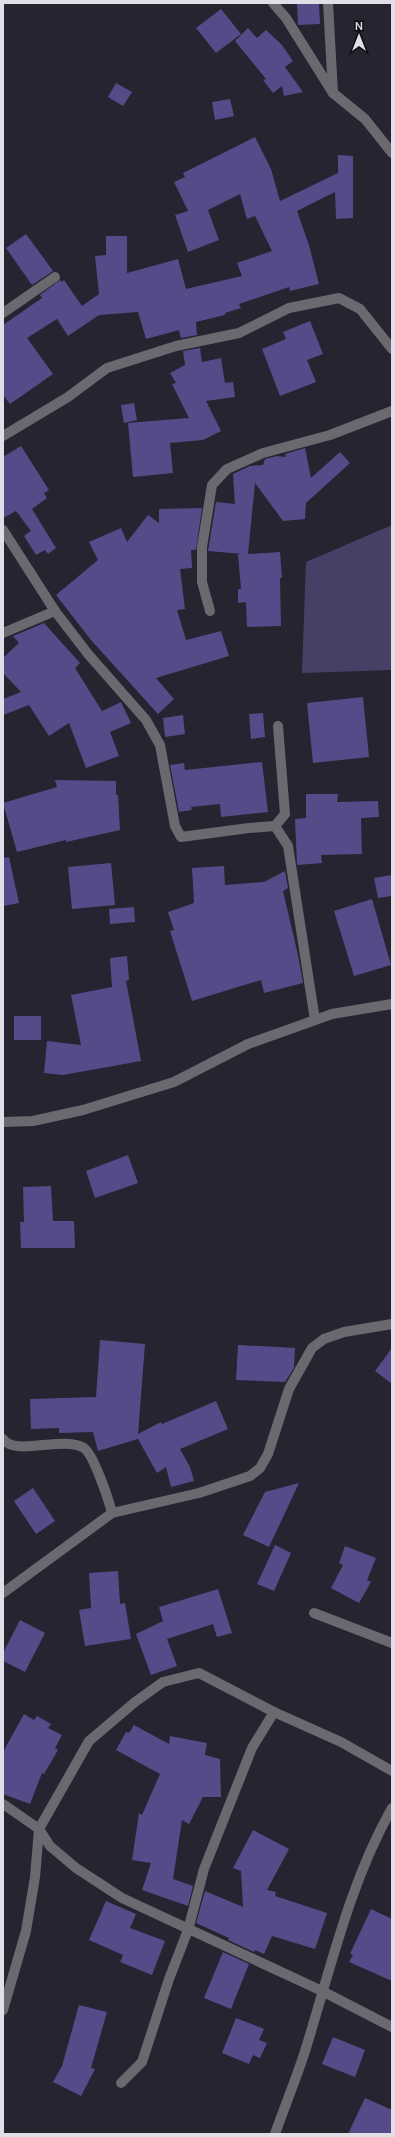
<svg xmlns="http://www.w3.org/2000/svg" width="395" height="2137" viewBox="0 0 395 2137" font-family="Manrope,sans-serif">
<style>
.green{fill:#474066}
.building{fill:#574a89}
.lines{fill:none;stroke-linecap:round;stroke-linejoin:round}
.minor{stroke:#6a6970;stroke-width:10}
</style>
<rect width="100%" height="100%" fill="#252430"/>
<path class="green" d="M392 525V670L302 673 306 562Z"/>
<g class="building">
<path d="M297 3H319L320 24 298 25Z"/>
<path d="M221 9 241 34 216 53 196 28Z"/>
<path d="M248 28 257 38 266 30 282 45 293 61 285 67 303 92 284 96 282 86 273 93 263 80 266 79 235 41Z"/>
<path d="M116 83 132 92 123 106 108 97Z"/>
<path d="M230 99 234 116 215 120 212 102Z"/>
<path d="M255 137 271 169 280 201 338 173V155L353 156V218L336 219 335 192 297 211 309 245 319 284 290 291 289 287 239 304 241 308 225 313V315L196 322 197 335 181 338 179 330 146 339 138 312 99 315 68 336 57 319 27 338 53 374 10 404 3 395V325L42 298 40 295 60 280 62 282 64 280 82 306 99 294 95 256 106 255V236H127V273L178 259 186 289 242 276 237 263 272 251 255 216 247 219 240 194 208 210 219 240 188 252 175 215 188 211 174 182 185 177 183 173Z"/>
<path d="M26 234 53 271 32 285 6 248Z"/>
<path d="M310 321 323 354 307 360 316 382 280 396 262 349 286 339 283 332Z"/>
<path d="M200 348 202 362 221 358 225 383 233 382 235 397 206 401 221 431 203 440 170 443 173 473 133 477 128 423 189 418 172 384 176 383 170 373 185 365 183 351Z"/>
<path d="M134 403 137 420 124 423 121 405Z"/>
<path d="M21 446 49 490 44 493 47 498 32 509 56 548 48 554 45 550 36 555 24 536 31 531 16 511 3 518V457Z"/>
<path d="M305 448 311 478 340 452 350 463 306 503 305 519 283 521 255 483 248 554 280 552 282 578H280L281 626 247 627 246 602 238 603V589H241L238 554H243L208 551 216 502 235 504 233 474 250 466 263 465 265 459 277 456 286 457 285 454Z"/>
<path d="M202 508 196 550H191L192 568 180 569 185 609 177 610 186 640 221 631 229 656 156 678 174 699 158 714 91 640 56 595 98 560 89 542 121 528 127 542 148 515 159 523V509Z"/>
<path d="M44 623 80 663 75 668 102 711 121 702 131 723 110 732 119 756 86 768 69 723 49 736 29 705 3 715V699L21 692 3 673V658L19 643 13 636Z"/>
<path d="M363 697 369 757 313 763 307 703Z"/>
<path d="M263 713 265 737 251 739 249 714Z"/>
<path d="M183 715 185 734 165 737 163 718Z"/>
<path d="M262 762 268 812 221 817 220 804 191 807 192 810 179 812 170 765 184 763 185 770Z"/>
<path d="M55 780 116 781V795H118L120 830 66 842V840L17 852 3 803 57 787Z"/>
<path d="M306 794H338L337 802 378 801 379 817 361 818 362 854 321 855 322 863 297 865 295 819 306 818Z"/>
<path d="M9 857 19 903 3 906V858Z"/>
<path d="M111 863 115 905 72 909 68 867Z"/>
<path d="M224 866 225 885 264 882 285 871 288 888 283 891 298 955 303 983 264 993 261 980 192 1001 170 931 174 930 168 912 194 903 192 868Z"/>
<path d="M392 875V896L378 898 374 878Z"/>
<path d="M372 899 391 965 354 976 334 911Z"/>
<path d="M134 907 135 922 110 924 109 909Z"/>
<path d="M127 956 129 980 126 981 141 1061 63 1075 44 1073 47 1041 81 1045 71 995 112 987 110 958Z"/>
<rect x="14" y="1016" width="27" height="24"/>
<path d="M128 1155 138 1183 95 1198 86 1171Z"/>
<path d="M51 1186 53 1221H74L75 1248H21L20 1222H24L23 1187Z"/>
<path d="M100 1340 145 1344 138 1434 161 1422 162 1424 216 1401 228 1429 180 1449 190 1467 194 1481 171 1487 166 1467 157 1473 138 1439 98 1451 93 1432 59 1433V1428L31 1429 30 1399 96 1397Z"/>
<path d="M238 1345 295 1348 294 1368 285 1382 236 1380Z"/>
<path d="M392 1348V1384L375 1371Z"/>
<path d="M299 1483 269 1547 243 1535 265 1492Z"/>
<path d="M33 1488 55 1521 36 1534 14 1501Z"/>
<path d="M275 1545 291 1553 274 1591 257 1584Z"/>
<path d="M345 1546 376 1558 367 1580 371 1582 359 1603 331 1588 343 1565 339 1563Z"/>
<path d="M118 1571 120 1604 125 1603 131 1639 85 1646 79 1610 91 1608 89 1573Z"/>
<path d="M218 1589 232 1633 217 1637 213 1624 167 1639 177 1666 151 1675 136 1634 163 1621 159 1607Z"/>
<path d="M20 1620 45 1633 25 1672 3 1661V1653Z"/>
<path d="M24 1714 34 1720 37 1716 51 1724 48 1728 62 1735 55 1748 58 1750 44 1774 42 1773 30 1804 3 1794V1752Z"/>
<path d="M134 1725 169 1744 170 1736 207 1743 205 1755 220 1759 221 1797H203L189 1824 182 1820 173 1879 193 1886 188 1906 142 1890 151 1863 132 1860 139 1813 142 1815 160 1774 116 1750 126 1732 129 1733Z"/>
<path d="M253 1830 289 1849 267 1890 276 1892 275 1896 327 1913 315 1949 272 1936 264 1954 255 1950 254 1952 228 1940 229 1938 196 1923 205 1891 243 1907 241 1871 233 1868Z"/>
<path d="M106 1901 136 1914 130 1928 165 1941 152 1975 120 1962 123 1955 89 1940Z"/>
<path d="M371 1909 392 1919V1981L349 1962 353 1955 350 1954Z"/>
<path d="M223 1952 249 1964 231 2009 204 1998Z"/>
<path d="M79 2005 107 2012 91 2068 95 2069 81 2096 53 2082 62 2066Z"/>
<path d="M236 2018 264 2029 259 2040 267 2043 260 2058 253 2055 249 2064 222 2053Z"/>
<path d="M333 2037 365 2050 355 2077 322 2064Z"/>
<path d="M365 2098 392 2110V2134H348Z"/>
</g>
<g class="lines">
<g class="minor">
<path d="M273 3 286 18 333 93 365 119 392 153"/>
<path d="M328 3 333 93"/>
<path d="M3 313 55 277"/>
<path d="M3 436 68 397 107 368 176 346 239 333 289 308 339 298 360 309 392 349"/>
<path d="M3 530 55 611 88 654 146 720 160 745 175 826 181 837 249 828 275 826 285 814 278 726"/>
<path d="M210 611 202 582V547L212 485 227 469 263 453 330 435 392 411"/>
<path d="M3 633 55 611"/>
<path d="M275 826 288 846 315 1020"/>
<path d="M3 1122 33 1121 83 1110 174 1082 248 1044 332 1014 392 1004"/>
<path d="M3 1439C15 1457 64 1435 84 1448 94 1455 109 1501 112 1513L199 1493 250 1476 260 1468 268 1454 289 1389 312 1348 324 1339 344 1332 392 1324"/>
<path d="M3 1593 112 1513"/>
<path d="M314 1613 392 1643"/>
<path d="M3 1804 39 1829 89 1741 135 1702 163 1682 199 1673 274 1712 341 1742 392 1771"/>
<path d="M3 2010 26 1931 35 1877 39 1829 50 1846 76 1868 122 1898 322 1991 392 2027"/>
<path d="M121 2083 142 2062 169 1979 188 1930 204 1869 252 1748 274 1712"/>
<path d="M275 2134C285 2105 297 2077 306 2048 331 1967 350 1882 392 1808"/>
</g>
</g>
<rect width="395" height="2137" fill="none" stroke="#e0dfe7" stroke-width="8"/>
<g transform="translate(359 36)" stroke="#0f0e13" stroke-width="3" paint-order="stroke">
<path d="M0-3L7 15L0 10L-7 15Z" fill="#e0dfe7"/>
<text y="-6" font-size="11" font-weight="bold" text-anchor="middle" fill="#e0dfe7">N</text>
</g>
</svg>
